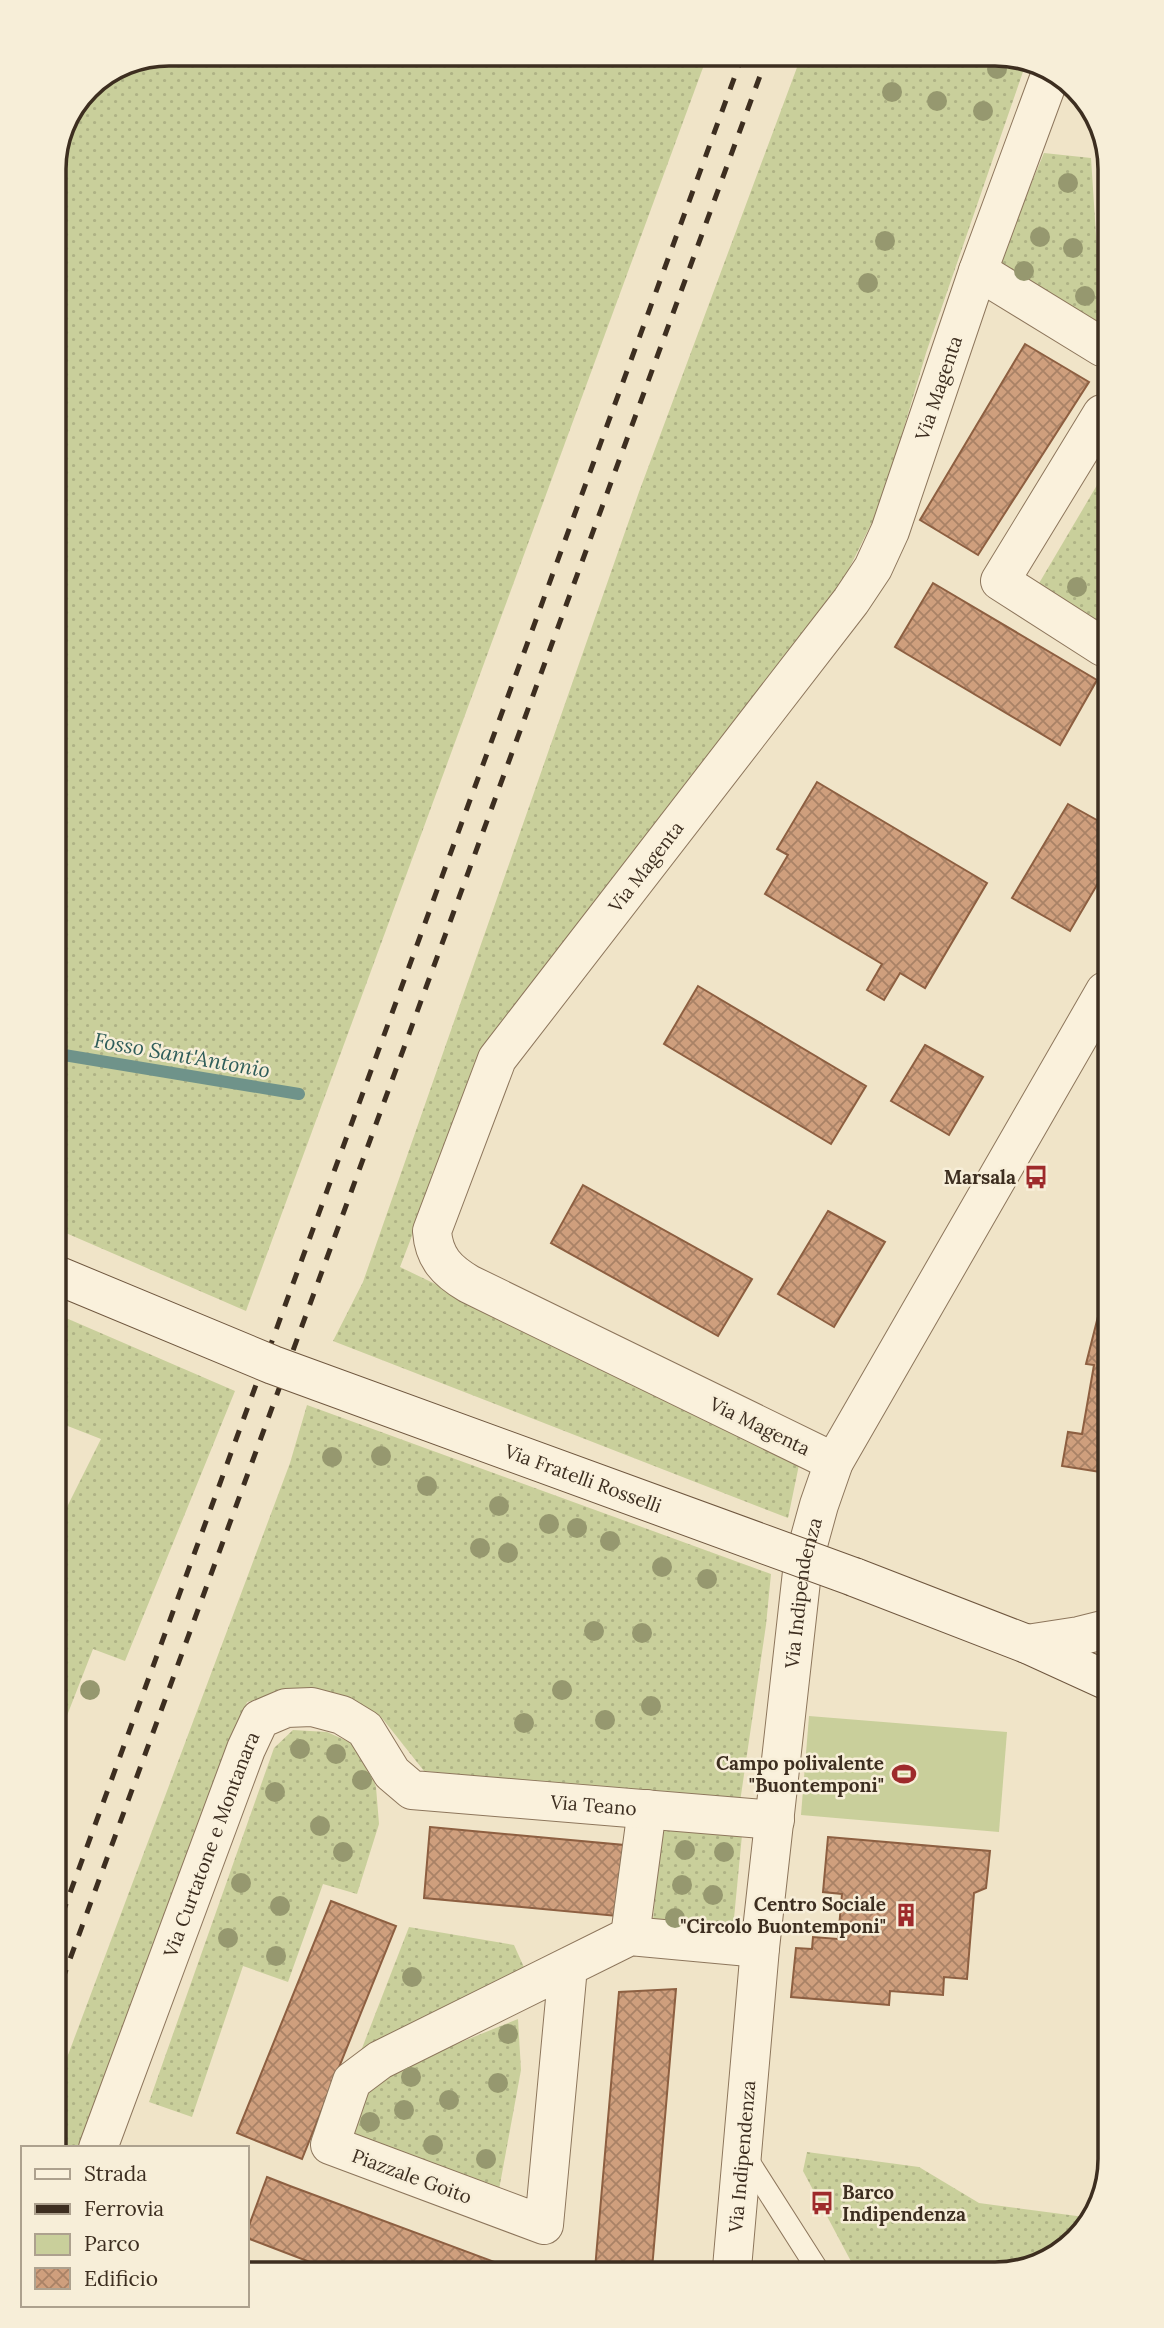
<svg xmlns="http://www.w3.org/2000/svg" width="1164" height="2328" viewBox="0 0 1164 2328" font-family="Lora,serif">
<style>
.green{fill:url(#green-dots)}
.pitch{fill:#c9cf9b}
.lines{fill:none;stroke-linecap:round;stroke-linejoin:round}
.stream{stroke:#6f938a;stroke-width:12}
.building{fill:url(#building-cross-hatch);stroke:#8d5f41;stroke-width:2}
.lane-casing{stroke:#8d765c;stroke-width:23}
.street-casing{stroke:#8d765c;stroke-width:40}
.secondary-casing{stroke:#6f573f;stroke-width:40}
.lane{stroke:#faf1dc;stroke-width:21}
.street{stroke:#faf1dc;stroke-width:38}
.secondary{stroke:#faf1dc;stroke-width:38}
.rail{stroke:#3d2e20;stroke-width:5;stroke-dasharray:12 12;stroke-linecap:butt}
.secondary-bridge-casing{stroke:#6f573f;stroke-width:40;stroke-linecap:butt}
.secondary-bridge{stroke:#faf1dc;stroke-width:38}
.tree{fill:#96986f}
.labels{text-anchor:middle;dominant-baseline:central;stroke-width:5;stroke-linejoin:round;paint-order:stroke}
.street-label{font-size:19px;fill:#3d2e20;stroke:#f7eed8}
.poi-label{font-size:19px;font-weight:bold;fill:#3d2e20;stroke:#f7eed8;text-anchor:end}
.water-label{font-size:21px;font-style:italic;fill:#2f5d5a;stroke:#f7eed8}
.rim{fill:none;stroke:#3d2e20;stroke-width:3.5}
</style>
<defs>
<pattern id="green-dots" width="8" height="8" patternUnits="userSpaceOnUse" patternTransform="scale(1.75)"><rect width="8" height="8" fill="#c9cf9b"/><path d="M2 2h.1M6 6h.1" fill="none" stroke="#aeb285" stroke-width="1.8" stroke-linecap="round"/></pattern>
<pattern id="building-cross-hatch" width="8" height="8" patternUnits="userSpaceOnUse" patternTransform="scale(1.75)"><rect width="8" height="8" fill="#cf9f7d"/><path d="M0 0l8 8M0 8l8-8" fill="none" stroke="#a98266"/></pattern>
</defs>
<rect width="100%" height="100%" fill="#f0e4c8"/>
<g class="green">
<path d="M170 54H708L246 1311 59 1230 54 162 88 88Z"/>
<path d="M802 54 1002 55 1026 63 926 353 882 502 836 595 480 1059 400 1267 800 1460 788 1518 333 1341 363 1282 639 492Z"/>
<path d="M1044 153 1091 158 1099 281 1102 283V336L996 268Z"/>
<path d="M1103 475V625L1038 585Z"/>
<path d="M59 1315 235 1391 125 1661 93 1649 61 1731 60 1521 101 1439 60 1423Z"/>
<path d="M307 1405 771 1574 766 1625 740 1802 424 1771 382 1718 295 1691 247 1702 80 2148H63L62 2071 290 1463Z"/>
<path d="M293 1730 327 1732 363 1748 376 1787 379 1824 357 1894 323 1884 288 1982 243 1966 192 2117 149 2102 274 1748Z"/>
<path d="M661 1828 742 1835 732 1939 652 1932Z"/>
<path d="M409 1927 514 1945 527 1974 359 2056Z"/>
<path d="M518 2019 521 2070 498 2195 350 2141 362 2095 387 2072Z"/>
<path d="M807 2152 919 2167 979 2203 1092 2218 1090 2223 1038 2265 854 2267 803 2171Z"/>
</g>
<path class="pitch" d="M809 1716 1007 1732 999 1832 801 1815Z"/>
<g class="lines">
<path class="stream" d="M58 1054 299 1094"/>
</g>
<g class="building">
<path d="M1025 344 1089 382 978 555 920 520Z"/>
<path d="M933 583 1097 680 1060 745 895 647Z"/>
<path d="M817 782 987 883 925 988 900 973 884 1000 867 990 882 964 765 894 788 855 777 849Z"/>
<path d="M1068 804 1104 824V873L1070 931 1012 898Z"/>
<path d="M698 986 866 1086 831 1144 664 1044Z"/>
<path d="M925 1045 983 1077 949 1135 891 1101Z"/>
<path d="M583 1185 752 1279 718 1336 551 1243Z"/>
<path d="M828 1211 885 1242 834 1327 778 1294Z"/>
<path d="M1106 1285 1107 1473 1062 1466 1068 1432 1082 1434 1094 1365 1086 1364Z"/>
<path d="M430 1827 624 1845 617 1916 424 1898Z"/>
<path d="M828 1837 990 1851 986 1888 974 1893 967 1979 944 1977 943 1995 890 1991 889 2005 791 1997 796 1948 812 1949 813 1937 838 1939 842 1894 823 1892Z"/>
<path d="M331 1901 396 1926 302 2159 237 2133Z"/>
<path d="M676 1989 652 2269H595L619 1992Z"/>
<path d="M267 2177 290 2186 516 2270 336 2272 247 2238V2231Z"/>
</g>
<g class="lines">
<g class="lane-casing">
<path id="lane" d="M744 2154 816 2267"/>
</g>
<g class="street-casing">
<g id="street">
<path d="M978 271 1102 347"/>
<path d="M1102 414 1000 581 1103 647"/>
<path id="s1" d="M834 1462 469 1284C447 1271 434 1258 432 1231L497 1059 851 601 873 568 890 531 978 271 1051 73"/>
<path d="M1027 1644 1079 1636 1107 1629"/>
<path d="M630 1936 647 1809"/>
<path d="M568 1967 544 2225 330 2145 352 2081 380 2060 630 1936 760 1948"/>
<path id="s2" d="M98 2148 246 1749 260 1719 286 1708 312 1707 342 1715 365 1729 392 1773 412 1790 775 1820"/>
<path id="s3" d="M732 2268 760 1948 803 1563 819 1505 834 1462 1105 991"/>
</g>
</g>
<g class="secondary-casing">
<path id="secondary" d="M854 1577 1027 1644 1108 1681"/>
</g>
<use href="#lane" class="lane"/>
<use href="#street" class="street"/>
<use href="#secondary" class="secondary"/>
<g class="rail">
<path d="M62 1915 743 54"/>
<path d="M62 1981 768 54"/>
</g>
<g class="secondary-bridge-casing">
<g id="secondary-bridge">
<path id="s4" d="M59 1276 273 1365 854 1577"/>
</g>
</g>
<use href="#secondary-bridge" class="secondary-bridge"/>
</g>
<g class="tree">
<circle cx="997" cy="69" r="10"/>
<circle cx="892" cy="92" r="10"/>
<circle cx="937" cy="101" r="10"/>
<circle cx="983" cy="111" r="10"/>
<circle cx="1068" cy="183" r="10"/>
<circle cx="1040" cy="237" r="10"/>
<circle cx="885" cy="241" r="10"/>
<circle cx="1073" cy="248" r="10"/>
<circle cx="1024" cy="271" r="10"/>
<circle cx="868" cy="283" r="10"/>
<circle cx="1085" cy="296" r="10"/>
<circle cx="1077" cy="587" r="10"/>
<circle cx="381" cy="1456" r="10"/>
<circle cx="332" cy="1457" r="10"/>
<circle cx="427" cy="1486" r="10"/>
<circle cx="499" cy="1506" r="10"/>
<circle cx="549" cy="1524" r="10"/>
<circle cx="577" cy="1528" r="10"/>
<circle cx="610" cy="1541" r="10"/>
<circle cx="480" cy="1548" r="10"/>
<circle cx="508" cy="1553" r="10"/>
<circle cx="662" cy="1567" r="10"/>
<circle cx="707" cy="1579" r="10"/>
<circle cx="594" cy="1631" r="10"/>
<circle cx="642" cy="1633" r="10"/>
<circle cx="90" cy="1690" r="10"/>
<circle cx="562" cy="1690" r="10"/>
<circle cx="651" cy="1706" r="10"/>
<circle cx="605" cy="1720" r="10"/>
<circle cx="524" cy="1723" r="10"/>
<circle cx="300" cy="1749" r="10"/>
<circle cx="336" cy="1754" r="10"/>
<circle cx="362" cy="1780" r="10"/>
<circle cx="275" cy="1792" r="10"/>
<circle cx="320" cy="1826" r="10"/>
<circle cx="685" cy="1850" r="10"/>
<circle cx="343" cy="1852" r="10"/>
<circle cx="724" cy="1852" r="10"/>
<circle cx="241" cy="1883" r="10"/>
<circle cx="682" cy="1885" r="10"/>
<circle cx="713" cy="1895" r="10"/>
<circle cx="280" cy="1906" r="10"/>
<circle cx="675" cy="1918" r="10"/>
<circle cx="228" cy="1938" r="10"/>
<circle cx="276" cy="1956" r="10"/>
<circle cx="412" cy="1977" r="10"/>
<circle cx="508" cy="2034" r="10"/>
<circle cx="411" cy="2077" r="10"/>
<circle cx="498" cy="2083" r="10"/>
<circle cx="449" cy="2100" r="10"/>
<circle cx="404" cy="2110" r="10"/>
<circle cx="370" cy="2122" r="10"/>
<circle cx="433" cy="2145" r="10"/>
<circle cx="486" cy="2159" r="10"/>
</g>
<defs>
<g id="bus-bare" transform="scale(1.89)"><path d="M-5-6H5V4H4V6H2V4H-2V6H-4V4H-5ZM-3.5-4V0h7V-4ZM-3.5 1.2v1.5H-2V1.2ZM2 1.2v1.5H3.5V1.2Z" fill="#9e2a2b" stroke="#f7eed8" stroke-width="2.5" paint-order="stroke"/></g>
<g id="stadium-bare" transform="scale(1.89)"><path d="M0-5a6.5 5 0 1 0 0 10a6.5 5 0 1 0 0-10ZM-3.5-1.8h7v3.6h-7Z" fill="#9e2a2b" stroke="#f7eed8" stroke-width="2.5" paint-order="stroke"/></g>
<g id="building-bare" transform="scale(1.89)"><path d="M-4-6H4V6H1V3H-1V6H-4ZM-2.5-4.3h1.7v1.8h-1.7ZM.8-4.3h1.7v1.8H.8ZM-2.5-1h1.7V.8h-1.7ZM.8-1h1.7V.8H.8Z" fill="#9e2a2b" stroke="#f7eed8" stroke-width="2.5" paint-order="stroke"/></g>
</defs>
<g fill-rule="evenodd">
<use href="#bus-bare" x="1036" y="1177"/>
<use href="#stadium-bare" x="904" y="1774"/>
<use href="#building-bare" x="906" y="1915"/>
<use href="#bus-bare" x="822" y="2203"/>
</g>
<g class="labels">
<g class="street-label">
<text stroke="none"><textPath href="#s1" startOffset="1468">Via Magenta</textPath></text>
<text stroke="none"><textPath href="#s1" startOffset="901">Via Magenta</textPath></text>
<text transform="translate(760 1426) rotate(26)">Via Magenta</text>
<text stroke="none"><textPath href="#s4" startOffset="562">Via Fratelli Rosselli</textPath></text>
<text stroke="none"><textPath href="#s3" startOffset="679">Via Indipendenza</textPath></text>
<text stroke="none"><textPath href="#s2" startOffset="831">Via Teano</textPath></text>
<text stroke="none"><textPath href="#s2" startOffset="324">Via Curtatone e Montanara</textPath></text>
<text stroke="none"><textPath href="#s3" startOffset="112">Via Indipendenza</textPath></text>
<text transform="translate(412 2176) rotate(20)">Piazzale Goito</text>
</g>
<g class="poi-label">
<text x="1016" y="1177">Marsala</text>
<text x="884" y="1763">Campo polivalente<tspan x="884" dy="22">"Buontemponi"</tspan></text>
<text x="886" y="1904">Centro Sociale<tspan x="886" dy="22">"Circolo Buontemponi"</tspan></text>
<text x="842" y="2192" text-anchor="start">Barco<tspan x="842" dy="22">Indipendenza</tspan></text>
</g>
<g class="water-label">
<text transform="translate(182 1055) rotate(10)">Fosso Sant'Antonio</text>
</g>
</g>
<path d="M0 0H1164V2328H0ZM169 66H995A103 103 0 0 1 1098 169V2159A103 103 0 0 1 995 2262H169A103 103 0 0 1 66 2159V169A103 103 0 0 1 169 66Z" fill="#f7eed8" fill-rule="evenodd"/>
<path class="rim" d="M169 66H995A103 103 0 0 1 1098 169V2159A103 103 0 0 1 995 2262H169A103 103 0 0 1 66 2159V169A103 103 0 0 1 169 66Z"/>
<rect x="21" y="2146" width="228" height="161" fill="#f7eed8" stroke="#ada18e" stroke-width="2"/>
<rect x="35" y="2169" width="35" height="10" fill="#faf1dc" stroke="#ada18e" stroke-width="2"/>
<text x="84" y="2181" font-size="21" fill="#3d2e20">Strada</text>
<rect x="35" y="2204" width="35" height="10" fill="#3d2e20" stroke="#ada18e" stroke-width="2"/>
<text x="84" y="2216" font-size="21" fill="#3d2e20">Ferrovia</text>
<rect x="35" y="2234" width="35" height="21" fill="#c9cf9b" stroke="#ada18e" stroke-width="2"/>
<text x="84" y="2251" font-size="21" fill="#3d2e20">Parco</text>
<rect x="35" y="2268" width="35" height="21" fill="url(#building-cross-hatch)" stroke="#ada18e" stroke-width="2"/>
<text x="84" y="2286" font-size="21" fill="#3d2e20">Edificio</text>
</svg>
